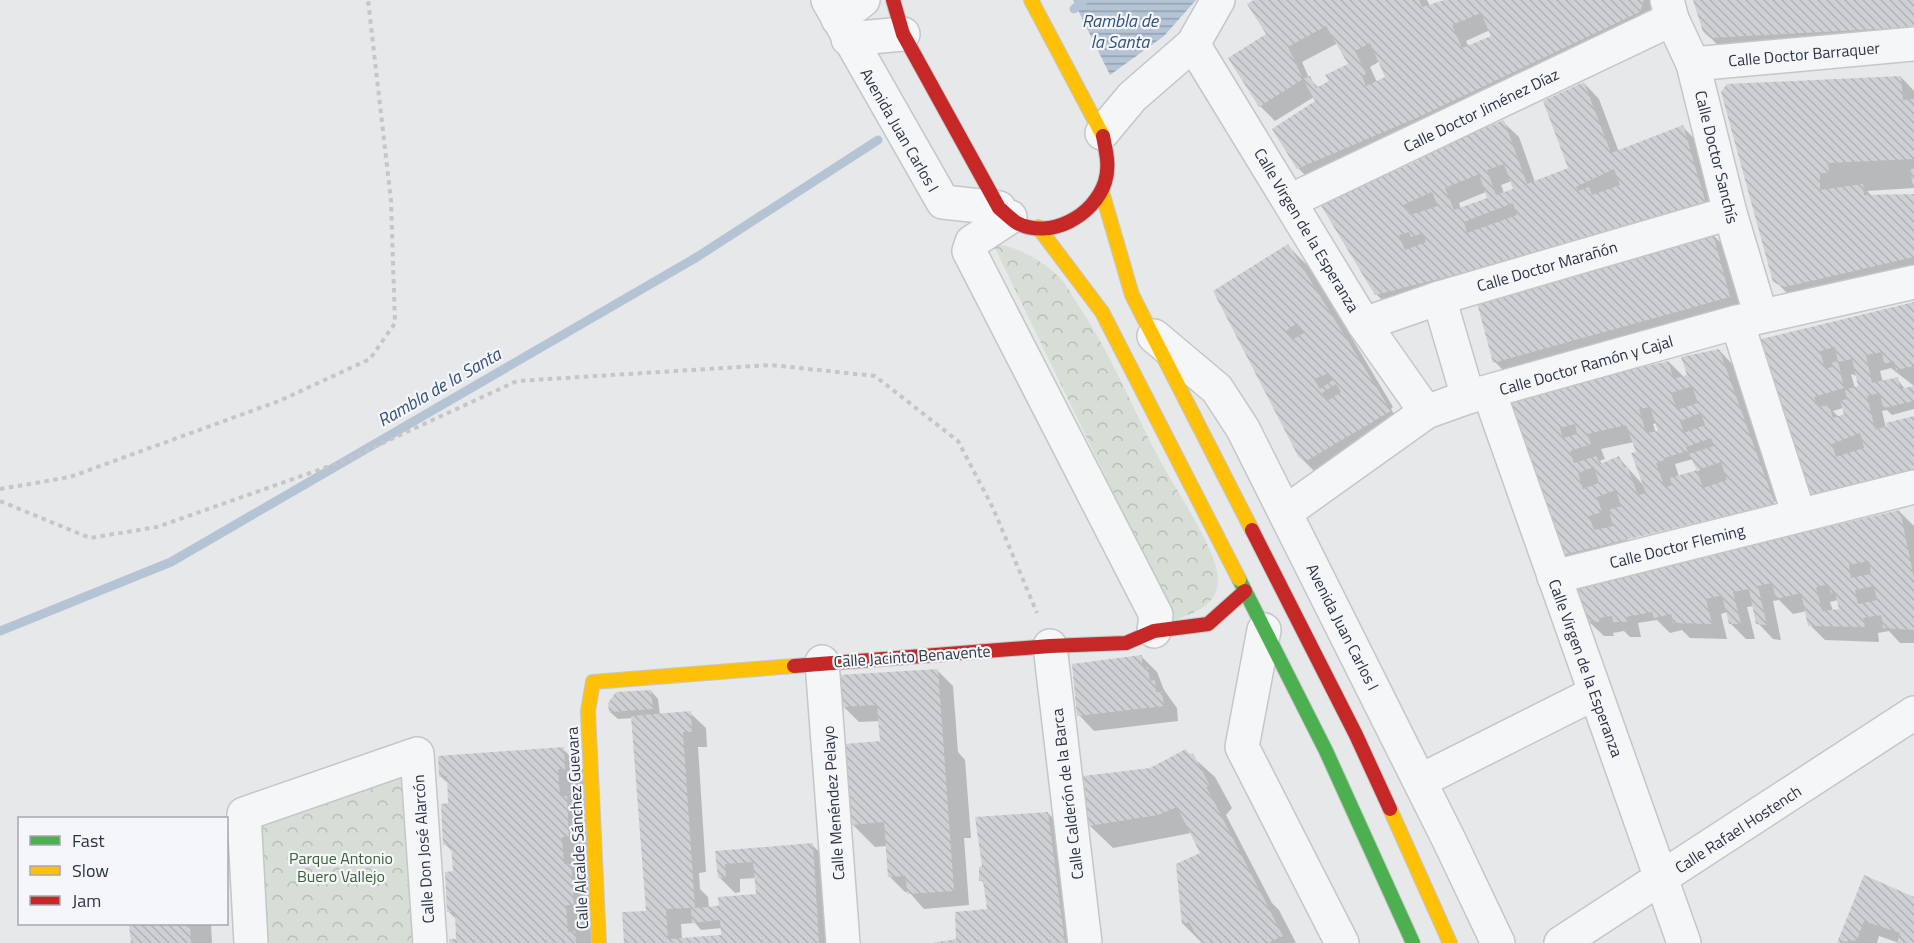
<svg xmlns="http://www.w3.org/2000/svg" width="1914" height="943" viewBox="0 0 1914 943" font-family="'Titillium Web',sans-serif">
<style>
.park{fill:url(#park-crowns)}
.water{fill:url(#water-rules)}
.shadow{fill:#0003;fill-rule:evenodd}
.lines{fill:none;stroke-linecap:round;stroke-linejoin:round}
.stream{stroke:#b4c4d5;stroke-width:9}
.building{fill:url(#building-back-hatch);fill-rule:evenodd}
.street-casing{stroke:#c4c6c8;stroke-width:36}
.fast-casing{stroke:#c4c6c8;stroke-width:16}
.slow-casing{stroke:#c4c6c8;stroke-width:16}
.jam-casing{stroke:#c4c6c8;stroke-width:16}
.path{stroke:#c5c6ca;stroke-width:4;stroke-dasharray:4.5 4.5;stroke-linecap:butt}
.street{stroke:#f5f6f7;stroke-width:33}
.fast{stroke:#4caf50;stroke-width:14}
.slow{stroke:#ffc107;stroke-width:14}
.jam{stroke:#c62828;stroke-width:14}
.labels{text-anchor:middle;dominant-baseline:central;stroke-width:4.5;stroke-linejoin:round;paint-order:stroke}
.street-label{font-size:16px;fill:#2b3445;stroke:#f4f6f9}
.park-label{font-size:16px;fill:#3f6138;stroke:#f4f6f9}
.water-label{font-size:18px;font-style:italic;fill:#34527a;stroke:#f4f6f9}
</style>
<defs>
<pattern id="park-crowns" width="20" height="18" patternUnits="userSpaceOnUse" patternTransform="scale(1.5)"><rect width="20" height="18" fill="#d6ded6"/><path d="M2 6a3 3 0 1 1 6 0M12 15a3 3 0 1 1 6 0" fill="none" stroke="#b8bfb9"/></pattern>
<pattern id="water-rules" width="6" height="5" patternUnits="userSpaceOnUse" patternTransform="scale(1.5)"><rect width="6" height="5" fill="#b4c4d5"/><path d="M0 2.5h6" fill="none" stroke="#93a0af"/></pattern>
<pattern id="building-back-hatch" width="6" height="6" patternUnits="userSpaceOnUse" patternTransform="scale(1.5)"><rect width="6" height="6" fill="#ced0d3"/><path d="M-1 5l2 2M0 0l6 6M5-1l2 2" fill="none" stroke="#b1b3b6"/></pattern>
</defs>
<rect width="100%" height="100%" fill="#e6e8ea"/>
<g class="park">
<path d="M993 244C1014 244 1046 263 1061 279 1067 286 1073 297 1078 305 1112 355 1133 410 1161 462 1175 489 1219 553 1218 580 1218 605 1194 613 1175 620Z"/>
<path d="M411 763 423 943H264L254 816Z"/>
</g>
<path class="water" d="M1073 0H1196L1164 36 1110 75Z"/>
<g class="shadow">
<path d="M1257 0H1427L1430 6 1450 0H1657L1660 10 1314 184 1298 168 1317 102 1314 97 1275 121 1260 106 1268 35ZM1490 30 1493 36 1469 47 1466 41ZM1338 43 1351 65 1319 88 1309 78 1302 62ZM1380 61 1387 77 1377 82 1370 67Z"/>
<path d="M1695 0H1914V50L1733 61 1704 31Z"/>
<path d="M1901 77 1914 91V188L1867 191 1873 197 1914 195V275L1798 304 1775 281 1723 93Z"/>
<path d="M1584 83 1599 99 1619 152 1683 127 1705 150 1728 229 1712 234 1741 263 1758 325 1523 390 1495 362 1477 300 1392 310 1376 294 1322 205 1503 122 1519 137 1535 182 1571 169ZM1512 181 1515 190 1504 193 1501 185ZM1486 192 1489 199 1461 209 1459 203Z"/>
<path d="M1288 246 1310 268 1393 407 1391 409 1397 419 1323 480 1300 457 1215 291Z"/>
<path d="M1914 304V386L1891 368 1880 371 1883 382 1897 379 1905 389 1914 387V409L1892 415 1887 410 1882 411 1886 428 1914 417 1824 511 1809 495 1755 342ZM1851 374 1857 376 1860 387 1855 388ZM1843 408 1846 415 1839 417 1833 411Z"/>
<path d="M1719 350 1734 366 1790 519 1579 569 1563 554 1507 399 1669 362 1684 377ZM1657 423 1660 432 1656 433 1653 424ZM1634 442 1638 453 1644 486 1619 458 1603 465 1600 461 1605 459 1601 449ZM1693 459 1700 470 1679 477 1675 464ZM1782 500 1783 503 1627 541V537Z"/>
<path d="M1899 511 1914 526V643H1900L1889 631 1878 633 1879 642 1825 640 1810 625 1807 611 1793 614 1779 600 1773 601 1781 640 1773 639 1758 623 1754 606 1747 607 1755 639H1746L1730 623 1727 612 1721 614 1727 639 1690 638 1682 630 1670 633 1657 620 1638 623 1641 637H1630L1624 631 1613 633 1614 636H1604L1588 621ZM1838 600 1841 610 1833 611 1830 602Z"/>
<path d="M1142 657 1157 672 1164 690 1177 708 1178 721 1094 731 1079 715Z"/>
<path d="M938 671 953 686 958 752 965 760 971 838H964L969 905 924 909 909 892H905L889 876 887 846 875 847 852 824 883 742 880 721 859 722 844 707Z"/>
<path d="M651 691 658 699 660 715 690 713 706 728 707 747H698L706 872 699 873 700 889 708 897 709 908 760 895 756 878 740 879V892L735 893 719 877 717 852 812 845 828 860 840 943H625L647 912 633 718 618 719 610 712ZM695 923 701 930 722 928 723 939H682L681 924Z"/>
<path d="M563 749 592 778 595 943H451L458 940 457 920 449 912 454 872 453 852 445 844 450 804 449 784 440 776Z"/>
<path d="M1186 751 1215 777 1232 808 1226 815 1272 903 1279 910 1296 943H1202L1184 925 1178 865 1202 854 1191 833 1113 848 1090 826 1150 770Z"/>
<path d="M1048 813 1070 836 1084 943H958L988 911 985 885 981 880Z"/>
<path d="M1865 877 1914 898V943H1899L1879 936 1877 943H1839Z"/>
<path d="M131 924H211L212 943H133Z"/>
</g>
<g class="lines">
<g class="stream">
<path d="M1074 9 1084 0"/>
<path d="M0 631 171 562 697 257 878 140"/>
</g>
</g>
<g class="building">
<path d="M1254 0H1419L1422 7 1444 0H1644L1640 12 1421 116 1297 169 1272 129 1315 101 1303 79 1259 107 1228 58 1266 34 1247 4ZM1481 13 1491 36 1462 48 1452 25ZM1326 26 1348 64 1325 75 1329 81 1316 88 1310 76 1303 79 1288 47ZM1370 43 1385 77 1366 86 1362 76 1366 74 1355 51Z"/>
<path d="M1693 0H1914V27L1710 38 1703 32Z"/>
<path d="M1901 76 1903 100 1914 99V159L1828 163 1829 173H1820V190L1863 184 1864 195 1914 194V257L1785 287 1773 282 1721 92 1727 84Z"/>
<path d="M1584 82 1611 153 1683 125 1707 207 1510 261 1375 295 1320 204 1419 160 1417 156 1504 120 1527 184 1568 168 1543 101ZM1504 164 1513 189 1496 195 1487 170ZM1614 169 1620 185 1592 195 1589 187 1578 191 1576 187ZM1479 174 1487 198 1454 210 1445 188ZM1432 192 1438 206 1410 215 1403 205ZM1513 203 1517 215 1467 233 1464 222ZM1409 232 1411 237 1423 233 1426 242 1405 250 1399 235Z"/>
<path d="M1914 168V185H1912L1911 169Z"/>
<path d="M1713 233 1730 297 1493 363 1476 299Z"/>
<path d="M1288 244 1391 411 1308 460 1299 458 1213 291ZM1297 323 1304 333 1292 340 1286 331ZM1329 373 1333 380 1320 389 1314 379ZM1336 384 1341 392 1327 401 1322 393Z"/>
<path d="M1914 302V366L1896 370 1894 361 1884 364 1882 352 1866 355 1872 383 1898 377 1900 389 1914 386V400L1910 402 1883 408 1880 393 1867 396 1875 429 1887 427 1886 423 1914 416V472L1808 496 1753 341ZM1835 347 1838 362 1852 359 1858 386 1845 390 1847 399 1840 401 1844 414 1833 418 1829 405 1818 407 1814 397 1844 388 1838 361 1831 363 1832 367 1825 369 1820 351ZM1860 433 1864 448 1836 457 1832 444Z"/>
<path d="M1719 349 1775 504 1562 555 1505 397 1669 361 1673 379 1687 375 1681 357ZM1692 386 1698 403 1677 410 1671 393ZM1650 407 1658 431 1646 433 1639 409ZM1701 413 1705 425 1684 433 1680 421ZM1575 424 1577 434 1563 438 1560 428ZM1626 425 1636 452 1631 453 1646 493 1638 495 1627 466 1624 468 1619 456 1600 464 1596 456 1574 463 1570 451 1591 444 1587 434ZM1711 438 1714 446 1689 454 1697 470 1721 462 1727 480 1703 488 1697 470 1670 478 1672 485 1665 488 1656 463 1664 460V458L1688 451 1686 447ZM1594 467 1599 483 1583 489 1578 473ZM1616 490 1621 506 1609 510 1613 526 1594 530 1589 516 1602 512 1597 497Z"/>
<path d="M1900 510 1914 578V630L1883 628 1881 615 1863 618 1865 627 1808 626 1801 593 1776 599 1772 583 1758 586 1767 625 1756 624 1749 589 1733 592 1741 624H1729L1722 595 1706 599 1712 624 1673 623 1671 614 1654 618 1652 612 1626 617 1627 622H1613L1612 616 1599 618V622L1587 621 1575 586ZM1869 561 1871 574 1851 578 1849 565ZM1828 584 1831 593 1835 592 1839 609 1822 611 1816 587ZM1874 586 1877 600 1858 604 1855 590Z"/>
<path d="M1142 655V667H1148L1150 681 1155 680 1156 692 1162 691 1164 706 1077 716 1072 664Z"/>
<path d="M938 669 954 891 907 894 906 876 888 877 884 822 851 825 845 744 880 741 877 705 842 707 839 675Z"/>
<path d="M651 690 653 709 609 712 608 703 616 692Z"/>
<path d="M691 711 692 732H683L695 908 719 906 718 897 756 894 753 862 725 864 726 877 718 878 715 851 813 843 819 943H624L622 912 646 911 631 716ZM691 908 692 923 720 920 721 935 668 939 666 909Z"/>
<path d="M564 747 565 769H558L560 796H567L569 837H562L564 864H571L574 905H566L568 932 575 931 576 943H449V939H456L455 912H447L445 872 453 871 451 845H443L441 804 448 803 447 776 439 777 438 756Z"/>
<path d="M1186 749 1189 755 1193 753 1210 786 1206 787 1208 790 1283 936 1268 943H1201L1189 922 1182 925 1176 864 1200 853 1177 807 1158 815 1089 826 1083 776 1150 768Z"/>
<path d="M1048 812 1065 943H932L956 939 955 912 987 909 983 880 979 881V867L982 866 975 817Z"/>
<path d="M1864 875 1914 897V943H1897L1900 933 1864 921 1857 940 1837 943Z"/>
<path d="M129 924H190L191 943H131Z"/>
</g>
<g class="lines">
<g class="street-casing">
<g id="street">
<path d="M828 0 943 202 999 208"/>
<path d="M1667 0 1672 19 1693 64 1730 213 1761 316"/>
<path d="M838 19 863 0"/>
<path d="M848 39 903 34"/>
<path d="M1193 44 1364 324 1426 412"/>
<path d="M1693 64 1914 44"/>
<path d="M1102 133 1132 97 1193 44 1218 0"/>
<path d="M1290 201 1672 19"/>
<path d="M1010 217 972 242 969 251 1156 615 1154 631"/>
<path d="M1439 298 1468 397"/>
<path d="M1737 322 1799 515"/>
<path d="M1364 324 1439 298 1730 213"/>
<path d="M1154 336 1217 389 1243 429 1449 840 1498 943"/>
<path d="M1489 392 1684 943"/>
<path d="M1286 512 1426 412 1468 397 1737 322 1914 282"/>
<path d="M1554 577 1914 487"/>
<path d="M1264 630 1242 747 1342 943"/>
<path d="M1050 646 1085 943"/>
<path d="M822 662 843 943"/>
<path d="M1420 781 1595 693"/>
<path d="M251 943 244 814 417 754 430 943"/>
<path d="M1561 943 1914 713"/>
</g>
</g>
<g class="fast-casing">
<path id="fast" d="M1239 579 1326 751 1413 943"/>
</g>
<g class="slow-casing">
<g id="slow">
<path d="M1031 0 1103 136"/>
<path d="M1102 192 1132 295 1252 530"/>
<path d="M1038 227 1102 312 1239 579"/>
<path d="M1390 809 1450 943"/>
<path d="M599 943 588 711 593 682 794 666"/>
</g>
</g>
<g class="jam-casing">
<g id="jam">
<path d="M893 0 903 34 999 208C1005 213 1011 219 1017 223 1050 240 1094 216 1105 182 1110 166 1106 152 1103 136"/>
<path d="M1252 530 1356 735 1390 809"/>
<path d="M794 666 1050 646 1126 643 1154 631 1208 624 1245 591"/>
</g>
</g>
<g class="path">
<path d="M0 489 70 477 279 401 370 359 395 323 391 201 368 0"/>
<path d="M0 501 90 538 157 527 344 461 517 381 771 365 875 376 958 441 993 508 1037 613"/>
</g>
<use href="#street" class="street"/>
<use href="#fast" class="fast"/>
<use href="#slow" class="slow"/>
<use href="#jam" class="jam"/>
</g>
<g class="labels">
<g class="street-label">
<text transform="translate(1804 54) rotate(-5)">Calle Doctor Barraquer</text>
<text transform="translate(1481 110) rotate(-26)">Calle Doctor Jiménez Díaz</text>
<text transform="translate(900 130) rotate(60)">Avenida Juan Carlos I</text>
<text transform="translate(1717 157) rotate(76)">Calle Doctor Sanchís</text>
<text transform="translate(1307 230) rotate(59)">Calle Virgen de la Esperanza</text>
<text transform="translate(1547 266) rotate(-16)">Calle Doctor Marañón</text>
<text transform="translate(1586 365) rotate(-16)">Calle Doctor Ramón y Cajal</text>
<text transform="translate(1677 546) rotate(-14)">Calle Doctor Fleming</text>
<text transform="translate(1343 627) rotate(63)">Avenida Juan Carlos I</text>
<text transform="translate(912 656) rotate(-4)">Calle Jacinto Benavente</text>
<text transform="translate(1586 668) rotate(70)">Calle Virgen de la Esperanza</text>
<text transform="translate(1067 794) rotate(-97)">Calle Calderón de la Barca</text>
<text transform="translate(833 803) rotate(-94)">Calle Menéndez Pelayo</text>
<text transform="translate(577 828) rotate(-93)">Calle Alcalde Sánchez Guevara</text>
<text transform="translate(1738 829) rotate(-33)">Calle Rafael Hostench</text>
<text transform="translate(423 849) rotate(-94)">Calle Don José Alarcón</text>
</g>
<g class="park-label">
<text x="341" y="858">Parque Antonio<tspan x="341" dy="18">Buero Vallejo</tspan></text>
</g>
<g class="water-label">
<text x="1120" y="20">Rambla de<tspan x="1120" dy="21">la Santa</tspan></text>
<text transform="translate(439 387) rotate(-30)">Rambla de la Santa</text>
</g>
</g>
<rect x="18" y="817" width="210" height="108" fill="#f4f6f9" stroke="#a4a8b1" stroke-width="1.5"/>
<rect x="30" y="836" width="30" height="9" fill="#4caf50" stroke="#a4a8b1" stroke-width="1.5"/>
<text x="72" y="847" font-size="18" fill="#2b3445">Fast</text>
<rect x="30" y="866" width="30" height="9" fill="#ffc107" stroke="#a4a8b1" stroke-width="1.5"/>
<text x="72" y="877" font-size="18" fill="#2b3445">Slow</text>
<rect x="30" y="896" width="30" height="9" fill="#c62828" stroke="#a4a8b1" stroke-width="1.5"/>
<text x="72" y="907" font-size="18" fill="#2b3445">Jam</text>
</svg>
